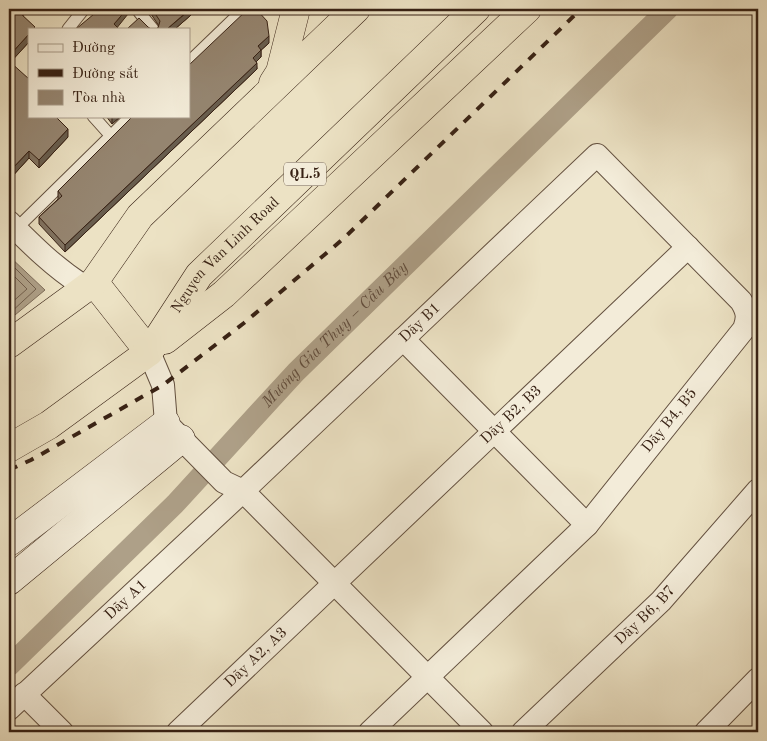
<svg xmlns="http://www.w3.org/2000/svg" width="767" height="741" viewBox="0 0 767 741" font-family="'Old Standard TT',serif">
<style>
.water{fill:#aea088;stroke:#7e6d5a}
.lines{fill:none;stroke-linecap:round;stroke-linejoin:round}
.shore{stroke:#72604e;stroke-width:1}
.canal{stroke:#aea088;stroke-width:21}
.lane-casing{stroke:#645140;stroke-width:13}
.street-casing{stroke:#645140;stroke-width:24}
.secondary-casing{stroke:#372114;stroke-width:29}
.highway-casing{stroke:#372114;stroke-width:29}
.lane{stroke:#f3ecd9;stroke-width:11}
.street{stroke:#f3ecd9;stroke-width:22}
.secondary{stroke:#f3ecd9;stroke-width:28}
.highway{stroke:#ece2c4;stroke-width:28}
.rail{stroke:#372114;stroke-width:4;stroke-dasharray:9 9;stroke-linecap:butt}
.wall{fill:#807260;stroke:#372114}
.shaded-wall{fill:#685d4e;stroke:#372114}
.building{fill:#958570;stroke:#372114}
.labels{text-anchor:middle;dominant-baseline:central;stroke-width:4;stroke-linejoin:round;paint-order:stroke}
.shield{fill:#f3ecd9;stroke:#6f5e4f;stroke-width:1}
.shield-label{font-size:14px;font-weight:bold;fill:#372114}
.street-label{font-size:15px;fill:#372114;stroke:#f3ecd9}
.water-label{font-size:16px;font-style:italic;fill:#614d3d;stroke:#f3ecd9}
</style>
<rect width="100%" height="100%" fill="#ece2c4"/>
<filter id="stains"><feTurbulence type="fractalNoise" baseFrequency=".004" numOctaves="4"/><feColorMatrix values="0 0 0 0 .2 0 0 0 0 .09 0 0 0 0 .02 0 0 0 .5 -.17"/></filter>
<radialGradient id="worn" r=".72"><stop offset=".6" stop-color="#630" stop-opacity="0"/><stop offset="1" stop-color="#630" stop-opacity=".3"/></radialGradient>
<path class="water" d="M9 256 45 290 9 320Z"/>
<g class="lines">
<g class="shore">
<path d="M9 262 36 289 9 314"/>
<path d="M9 271 27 289 9 305"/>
</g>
<path class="canal" id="s1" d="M9 666 175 504 296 372 668 9"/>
<g class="lane-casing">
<g id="lane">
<path d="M141 9 139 12 153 29"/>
<path d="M68 29 84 9"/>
<path d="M189 62 244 9"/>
<path d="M93 116 110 135"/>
<path d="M16 229 131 116"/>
</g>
</g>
<g class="street-casing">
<g id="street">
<path d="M9 222C32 245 54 267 82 285L94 282"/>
<path d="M403 339 587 525"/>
<path d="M149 352 163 385 166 423 224 482 243 491 482 732"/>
<path d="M24 694 62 732"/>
<path id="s2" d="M9 709 243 491 597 155 741 301C748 312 748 318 744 329L587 525 370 732"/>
<path id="s3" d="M178 732 688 247"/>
<path id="s4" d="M523 732 661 601 758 490"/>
<path d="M706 732 758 679"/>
</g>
</g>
<g class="secondary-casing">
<g id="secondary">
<path d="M9 542 166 423"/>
<path d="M9 581 181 439"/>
</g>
</g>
<g class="highway-casing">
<g id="highway">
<path d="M273 83 280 72 296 9"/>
<path d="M94 282 149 352"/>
<path d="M165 340 224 294 527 9"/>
<path d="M9 344 94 282 140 216 356 9"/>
<path id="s5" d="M9 448 49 425 149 352 199 275 476 9"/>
</g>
</g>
<use href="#lane" class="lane"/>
<use href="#street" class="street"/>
<use href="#secondary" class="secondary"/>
<use href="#highway" class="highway"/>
<path class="rail" d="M9 470 31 460 163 385 244 323 343 239 581 9"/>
</g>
<g class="wall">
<path d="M9 9 23 16 35 29H29V42L10 62 29 116 68 137 39 168 29 158 9 180Z"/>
<path d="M151 9H191V15L175 29H156L158 28 159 26 151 14Z"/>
<path d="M269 43 261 50V57L256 62 257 69 65 252 39 224V217L58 199V191Z"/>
<path d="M106 116H121L112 124Z"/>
</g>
<g class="shaded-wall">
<path d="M22 9H29L19 20V12Z"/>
<path d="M127 9H132L116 29 114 24Z"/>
<path d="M191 9V15L175 29H167Z"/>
<path d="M29 34V42L9 64V56Z"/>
<path d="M269 36V43L258 53V46Z"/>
<path d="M261 50V57L253 65V58Z"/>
<path d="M257 63V69L65 252V245Z"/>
<path d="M113 116H121L112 124V117Z"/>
<path d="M68 129V137L39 168V160Z"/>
<path d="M29 151V158L9 180V172Z"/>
</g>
<g class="building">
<path d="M9 9H22L19 12 35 27 33 29H29V34L9 56Z"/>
<path d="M100 9H127L114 24 119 29H76Z"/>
<path d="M152 9H190L167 29H156L158 28 160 21Z"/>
<path d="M248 9H256L267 21 269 36 258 46 261 50 253 58 257 63 65 245 39 217 62 196 58 191 133 116H189V65Z"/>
<path d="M139 18 148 27 151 29H127Z"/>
<path d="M9 61 29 79V116H55L68 129 39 160 29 151 9 172Z"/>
</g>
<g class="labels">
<rect class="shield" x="284" y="162.5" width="42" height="23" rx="4"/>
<g class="shield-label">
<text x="305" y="174">QL.5</text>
</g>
<g class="street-label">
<text stroke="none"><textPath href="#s5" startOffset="294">Nguyen Van Linh Road</textPath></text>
<text stroke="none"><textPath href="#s2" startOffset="564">Dãy B1</textPath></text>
<text stroke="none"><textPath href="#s3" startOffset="460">Dãy B2, B3</textPath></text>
<text transform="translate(670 421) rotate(-51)">Dãy B4, B5</text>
<text stroke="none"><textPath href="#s2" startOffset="160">Dãy A1</textPath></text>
<text stroke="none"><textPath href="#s4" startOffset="169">Dãy B6, B7</textPath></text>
<text stroke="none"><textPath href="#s3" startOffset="108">Dãy A2, A3</textPath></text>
</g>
<g class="water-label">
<text stroke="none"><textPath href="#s1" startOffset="465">Mương Gia Thụy – Cầu Bây</textPath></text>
</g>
</g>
<rect width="767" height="741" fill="none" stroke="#ece2c4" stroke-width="30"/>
<rect x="10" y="10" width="747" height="721" fill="none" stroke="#372114" stroke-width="2.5"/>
<rect x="15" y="15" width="737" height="711" fill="none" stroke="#372114"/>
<rect x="28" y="28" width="162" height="90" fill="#f3ecd9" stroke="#a89b8a"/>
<rect x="38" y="44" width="25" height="8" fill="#f3ecd9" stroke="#a89b8a"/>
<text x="72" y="52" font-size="15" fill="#372114">Đường</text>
<rect x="38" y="69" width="25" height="8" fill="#372114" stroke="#a89b8a"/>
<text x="72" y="78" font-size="15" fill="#372114">Đường sắt</text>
<rect x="38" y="90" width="25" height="15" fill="#958570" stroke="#a89b8a"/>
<text x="72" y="102" font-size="15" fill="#372114">Tòa nhà</text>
<rect width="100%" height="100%" filter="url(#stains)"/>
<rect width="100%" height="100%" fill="url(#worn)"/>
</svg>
